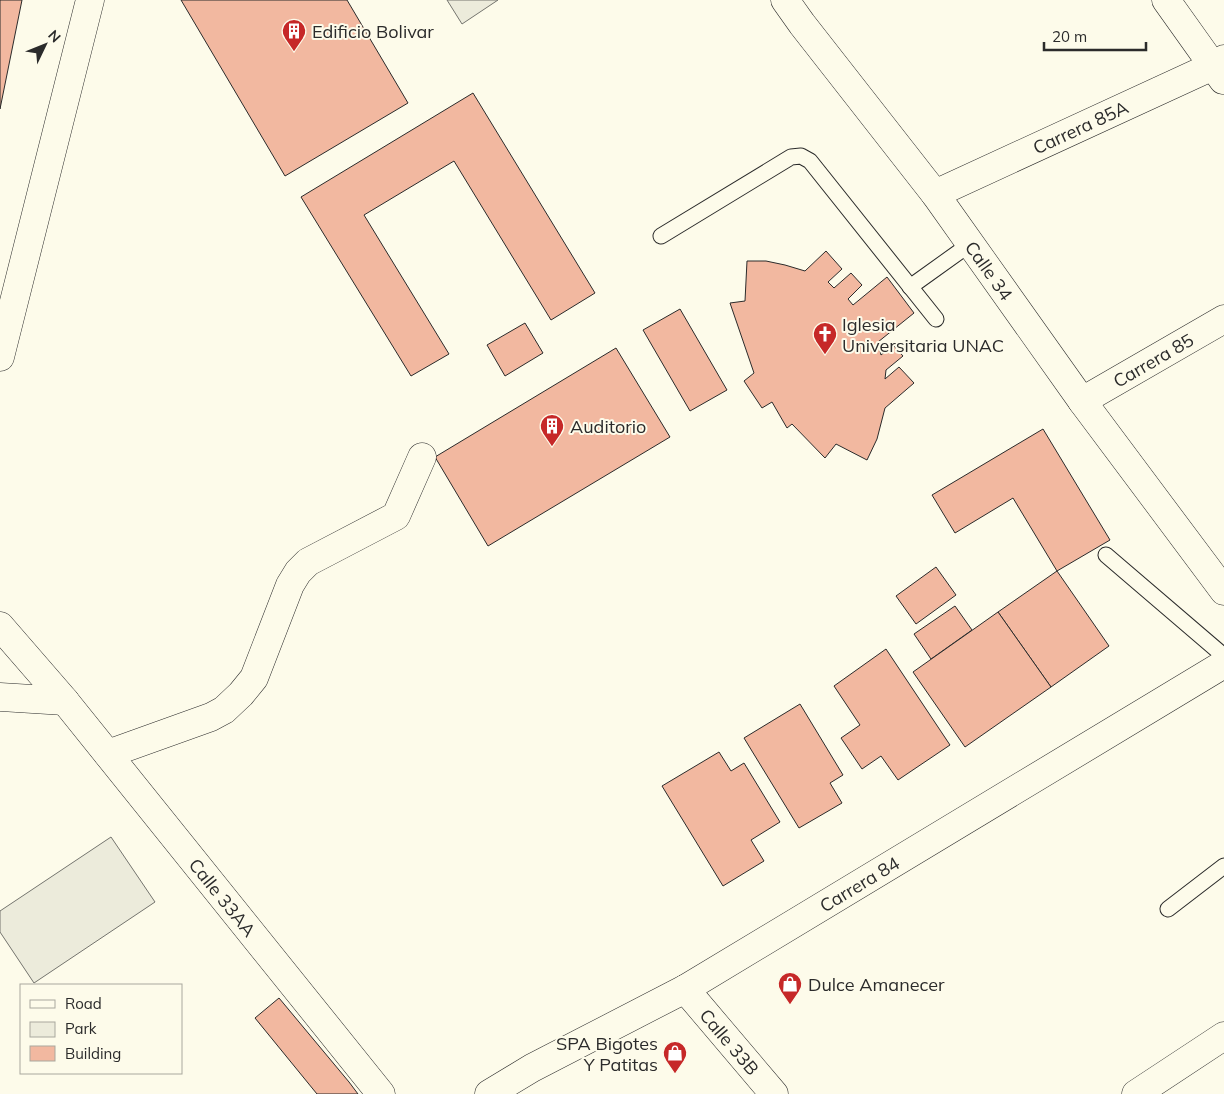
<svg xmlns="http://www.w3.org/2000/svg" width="1224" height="1094" viewBox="0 0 1224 1094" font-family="Mulish,sans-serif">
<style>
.green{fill:#ecebdb;stroke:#74746e}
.building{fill:#f2b8a0;stroke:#2b2b2b}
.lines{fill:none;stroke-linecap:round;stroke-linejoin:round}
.lane-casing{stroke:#2b2b2b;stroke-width:17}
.street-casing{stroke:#2b2b2b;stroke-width:29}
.secondary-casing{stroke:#2b2b2b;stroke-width:29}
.lane{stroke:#fdfbea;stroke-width:15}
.street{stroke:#fdfbea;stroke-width:28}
.secondary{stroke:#fdfbea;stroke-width:28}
.labels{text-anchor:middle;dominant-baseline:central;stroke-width:4;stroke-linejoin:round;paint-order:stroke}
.poi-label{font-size:18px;fill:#2b2b2b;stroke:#fdfbea;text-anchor:start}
.street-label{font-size:18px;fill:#2b2b2b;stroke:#fdfbea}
</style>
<rect width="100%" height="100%" fill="#fdfbea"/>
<g class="green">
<path d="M447 0H498L462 24Z"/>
<path d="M111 837 155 902 34 983 0 932V911Z"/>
</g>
<g class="building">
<path d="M0 0H22L0 109Z"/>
<path d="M181 0H347L408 103 285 176Z"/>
<path d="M473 93 595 293 551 320 454 161 364 215 449 354 411 376 301 197Z"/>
<path d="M826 251 842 269 828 282 834 288 851 273 862 285 848 299 853 305 887 277 914 313 878 342 881 355 893 345 903 356 886 370 885 379 899 367 914 383 885 408 877 439 867 460 836 444 825 458 792 424 787 428 772 402 762 408 744 381 754 373 730 303 745 301 747 261H766L785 265 805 271Z"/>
<path d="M680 309 727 390 690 411 643 330Z"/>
<path d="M525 323 543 353 505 376 487 345Z"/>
<path d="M616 348 670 437 488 546 435 457Z"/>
<path d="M1043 429 1110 540 1057 571 1013 498 955 533 932 495Z"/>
<path d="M936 567 956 595 916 624 896 596Z"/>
<path d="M1057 571 1109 646 1051 687 998 612Z"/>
<path d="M955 606 972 630 931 659 914 634Z"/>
<path d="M998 612 1051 687 965 747 913 672Z"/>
<path d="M886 649 950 745 898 780 881 756 862 769 841 738 860 725 834 686Z"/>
<path d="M800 704 843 775 830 783 842 803 799 828 744 738Z"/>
<path d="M719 752 731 771 744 763 780 822 751 840 764 861 723 886 662 786Z"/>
<path d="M279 998 349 1082 358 1094H317L255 1018Z"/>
</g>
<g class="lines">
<g class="lane-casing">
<g id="lane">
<path d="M661 236 791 157 801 156 810 161 936 319"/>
<path d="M910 287 970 244"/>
<path d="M1106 555 1224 656"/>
<path d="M1168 909 1224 866"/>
</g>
</g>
<g class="street-casing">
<g id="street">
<path id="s1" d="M785 0 802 24 935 194 1082 401 1224 591"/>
<path d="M1166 0 1223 80"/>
<path id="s2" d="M935 194 1213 66 1224 59"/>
<path d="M0 357 90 0"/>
<path id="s3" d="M1082 401 1224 319"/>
<path id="s4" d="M0 626 65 701 381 1094"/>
<path d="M0 697 65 701"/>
<path d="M108 754 211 717 224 710 241 694 254 678 290 585 298 572 308 562 396 516 422 457"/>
<path id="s5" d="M685 989 774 1094"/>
<path d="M1136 1094 1224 1036"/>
</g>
</g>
<g class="secondary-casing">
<g id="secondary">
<path id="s6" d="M489 1094 532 1068 685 989 1224 664"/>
</g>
</g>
<use href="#lane" class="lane"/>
<use href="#street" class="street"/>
<use href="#secondary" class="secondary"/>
</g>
<defs>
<g id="building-pin" transform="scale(1.25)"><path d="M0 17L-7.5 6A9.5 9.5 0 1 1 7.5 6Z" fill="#c62828" stroke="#fdfbea"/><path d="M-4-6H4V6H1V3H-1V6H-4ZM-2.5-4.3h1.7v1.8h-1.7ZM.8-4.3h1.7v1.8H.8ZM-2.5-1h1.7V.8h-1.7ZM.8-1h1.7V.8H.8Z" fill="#fff"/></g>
<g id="church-pin" transform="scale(1.25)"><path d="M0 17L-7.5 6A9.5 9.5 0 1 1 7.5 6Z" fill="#c62828" stroke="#fdfbea"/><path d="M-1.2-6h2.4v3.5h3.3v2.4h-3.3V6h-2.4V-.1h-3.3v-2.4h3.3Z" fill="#fff"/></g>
<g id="shop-pin" transform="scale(1.25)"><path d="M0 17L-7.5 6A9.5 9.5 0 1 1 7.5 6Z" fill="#c62828" stroke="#fdfbea"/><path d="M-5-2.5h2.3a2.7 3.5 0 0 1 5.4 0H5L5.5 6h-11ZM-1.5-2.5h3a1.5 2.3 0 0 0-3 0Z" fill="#fff"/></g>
</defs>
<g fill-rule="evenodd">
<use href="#building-pin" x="294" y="31"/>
<use href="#church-pin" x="825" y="334"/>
<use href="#building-pin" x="552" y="426"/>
<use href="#shop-pin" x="790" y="984"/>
<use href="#shop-pin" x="675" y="1053"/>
</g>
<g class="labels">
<g class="poi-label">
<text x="312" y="31">Edificio Bolivar</text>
<text x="842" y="324">Iglesia<tspan x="842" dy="21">Universitaria UNAC</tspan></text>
<text x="570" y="426">Auditorio</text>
<text x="808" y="984">Dulce Amanecer</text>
<text x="658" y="1043" text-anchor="end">SPA Bigotes<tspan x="658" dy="21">Y Patitas</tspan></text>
</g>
<g class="street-label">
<text stroke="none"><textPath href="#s2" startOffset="160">Carrera 85A</textPath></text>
<text stroke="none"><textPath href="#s1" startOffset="339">Calle 34</textPath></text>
<text stroke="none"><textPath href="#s3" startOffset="82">Carrera 85</textPath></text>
<text stroke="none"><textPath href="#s6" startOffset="426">Carrera 84</textPath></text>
<text stroke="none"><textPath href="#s4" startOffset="351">Calle 33AA</textPath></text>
<text stroke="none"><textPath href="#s5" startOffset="69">Calle 33B</textPath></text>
</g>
</g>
<rect x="20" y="984" width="162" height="90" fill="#fdfbea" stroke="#a9a89e"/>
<rect x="30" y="1000" width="25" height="8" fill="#fdfbea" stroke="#a9a89e"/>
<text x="65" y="1009" font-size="15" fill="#2b2b2b">Road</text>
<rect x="30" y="1022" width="25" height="15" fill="#ecebdb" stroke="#a9a89e"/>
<text x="65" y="1034" font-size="15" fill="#2b2b2b">Park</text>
<rect x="30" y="1046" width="25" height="15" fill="#f2b8a0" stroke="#a9a89e"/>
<text x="65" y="1059" font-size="15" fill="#2b2b2b">Building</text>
<g transform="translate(45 45) rotate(47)" stroke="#fdfbea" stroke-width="4" paint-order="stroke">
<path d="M0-4L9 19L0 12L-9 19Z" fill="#2b2b2b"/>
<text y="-8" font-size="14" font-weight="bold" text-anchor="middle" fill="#2b2b2b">N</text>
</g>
<path d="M1044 42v8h102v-8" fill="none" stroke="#2b2b2b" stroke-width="2.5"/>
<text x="1052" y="42" font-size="15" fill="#2b2b2b" stroke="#fdfbea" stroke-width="4" paint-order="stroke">20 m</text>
</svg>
